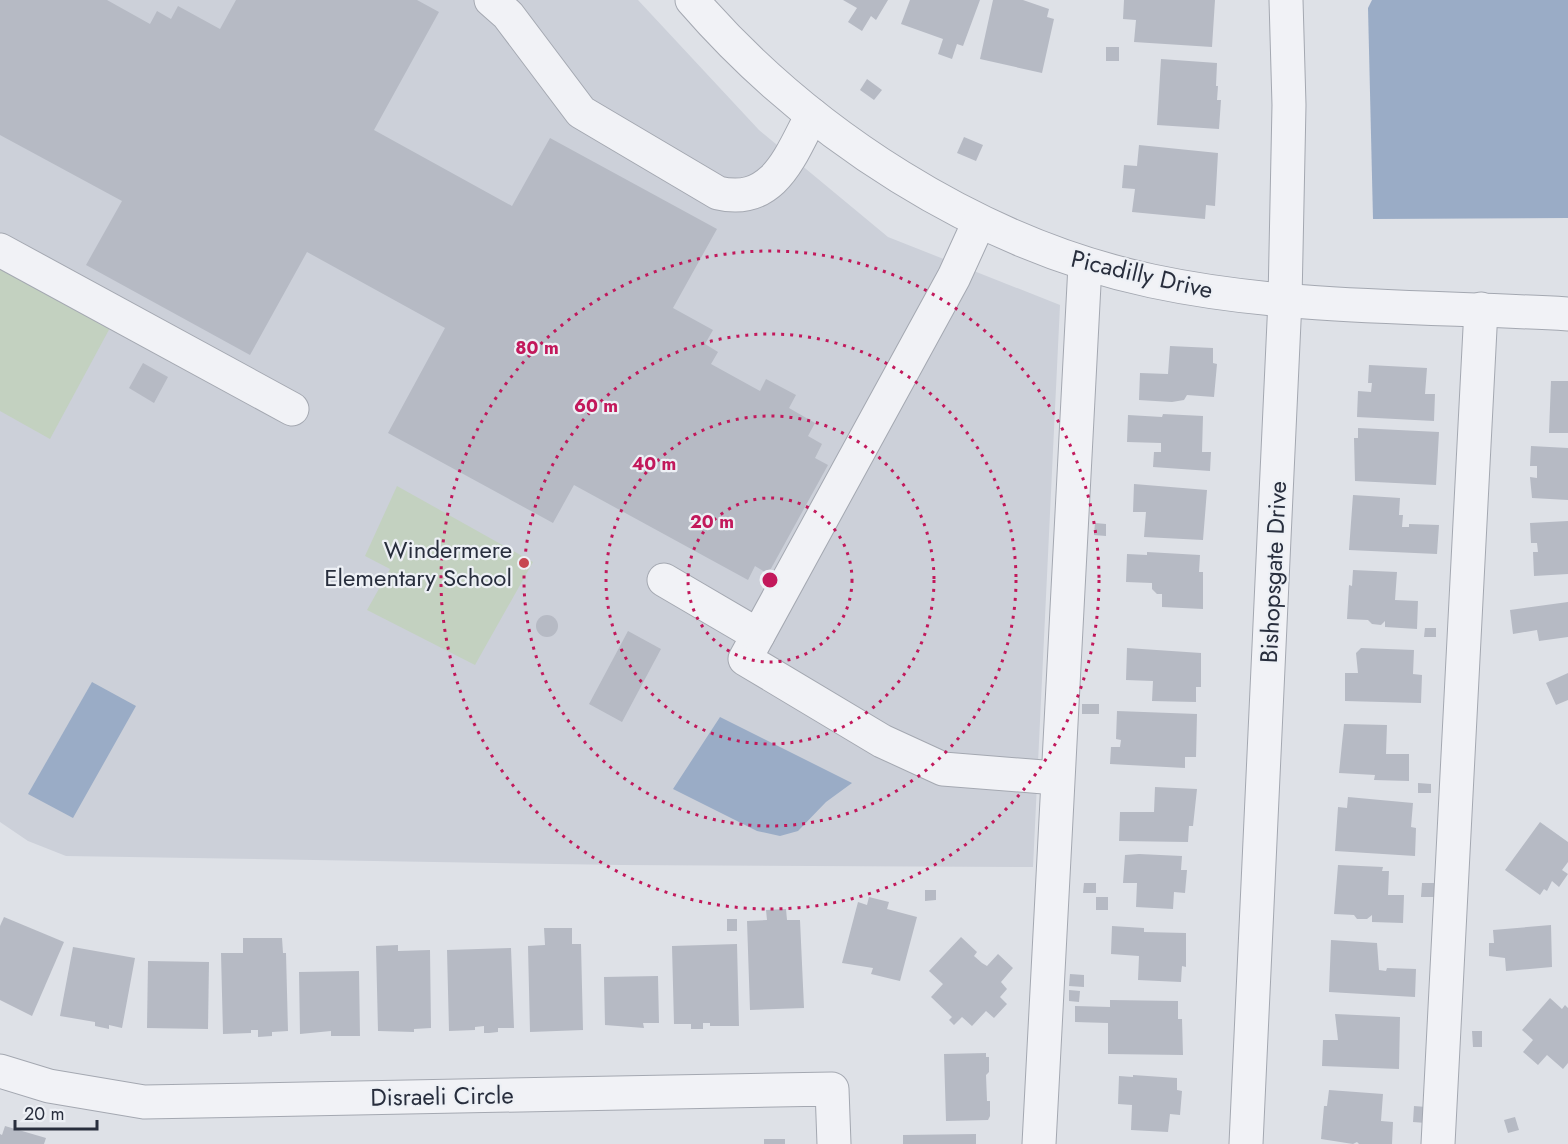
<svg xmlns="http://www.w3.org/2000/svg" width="1568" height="1144" viewBox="0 0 1568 1144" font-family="Jost,sans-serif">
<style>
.built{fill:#ccd0d9}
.green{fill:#c3d1c0}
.water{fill:#9aacc6}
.building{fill:#b6bac4}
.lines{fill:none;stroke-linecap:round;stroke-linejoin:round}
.minor-casing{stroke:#a4a8b1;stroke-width:35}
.minor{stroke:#f1f2f6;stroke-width:33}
.ring{fill:none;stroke:#c2185b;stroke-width:3;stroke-dasharray:3 6}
.poi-dot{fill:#c84751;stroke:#edf0f5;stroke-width:2}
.labels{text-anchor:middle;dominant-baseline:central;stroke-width:4.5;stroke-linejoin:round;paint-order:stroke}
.street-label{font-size:24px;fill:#282e3d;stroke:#edf0f5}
.poi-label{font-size:24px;fill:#282e3d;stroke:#edf0f5;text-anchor:end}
.centre{fill:#c2185b;stroke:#edf0f5;stroke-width:3}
.ring-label{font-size:18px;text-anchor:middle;font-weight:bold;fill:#c2185b;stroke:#edf0f5;stroke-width:4.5;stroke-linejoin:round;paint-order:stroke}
</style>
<rect width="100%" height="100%" fill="#dee1e7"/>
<path class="built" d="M0 0H638L759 130 888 237 1060 305 1033 867 621 865 66 856 28 841 0 822Z"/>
<g class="green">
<path d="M0 265 111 326 50 439 0 411Z"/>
<path d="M397 486 533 562 475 665 367 610 390 569 365 556Z"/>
</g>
<g class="water">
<path d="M1372 0H1568V218L1373 219 1368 8Z"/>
<path d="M92 682 136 706 73 818 28 794Z"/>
<path d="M720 717 852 783 826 802 798 831 780 836 757 831 673 789Z"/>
</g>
<g class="building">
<path d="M0 0H107L150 24 157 11 171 19 178 6 220 29 236 0H417L439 12 374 130 512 206 550 138 717 229 673 308 713 330 705 344 718 352 711 364 760 391 766 379 796 395 789 408 815 423 808 436 822 444 815 458 828 465 768 574 755 566 748 580 574 485 553 523 388 433 445 328 307 252 250 355 86 265 122 201 0 135Z"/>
<path d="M843 0H888L876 20 871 16 862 31 848 22 857 8Z"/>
<path d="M910 0H980L963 46 957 44 952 59 938 54 943 39 901 24Z"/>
<path d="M993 0H1023L1049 9 1047 17 1054 19 1042 73 980 59Z"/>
<path d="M1124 0H1215L1212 47 1134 42 1136 20 1123 19Z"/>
<rect x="1106" y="47" width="13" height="14"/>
<path d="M1161 59 1217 63 1216 86H1218L1217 100H1221L1219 129 1157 125Z"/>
<path d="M867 79 882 90 874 100 860 90Z"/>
<path d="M964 137 983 145 976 161 957 153Z"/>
<path d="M1139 145 1218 153 1215 206 1206 205 1205 219 1132 212 1135 189 1122 188 1124 165 1137 166Z"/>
<path d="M1170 346 1213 348V363L1217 364 1214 397 1187 395 1184 400 1172 402 1139 400 1140 373 1168 374Z"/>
<path d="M143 363 168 377 154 403 129 388Z"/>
<path d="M1369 365 1427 368 1425 394H1435L1434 421 1357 417 1358 391 1371 392 1372 383H1368Z"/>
<path d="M1551 381H1568V433H1549Z"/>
<path d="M1163 414 1203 416 1202 452H1211L1210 471 1153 467 1154 452H1161V443L1127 442 1128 415 1162 417Z"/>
<path d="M1358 428 1439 432 1436 485 1355 481 1354 438H1358Z"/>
<path d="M1531 446 1568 448V500L1532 498 1530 477 1537 478V466H1530Z"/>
<path d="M1134 484 1207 490 1203 540 1144 537 1146 512H1133Z"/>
<path d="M1353 495 1400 498 1399 515H1403L1402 527H1409V524L1439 525 1437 554 1349 550Z"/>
<path d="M1568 521V574L1534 576 1533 552H1538L1537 543H1531L1530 523Z"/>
<path d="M1095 523 1106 524V536L1094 535Z"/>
<path d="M1147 552 1200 555 1199 572H1203V609L1162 607V594H1157L1152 589V583L1126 582 1127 554 1147 555Z"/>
<path d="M1353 570 1397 572 1395 600 1418 601 1417 629 1385 627V621L1381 625 1372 624 1368 620 1347 619 1349 585 1352 586Z"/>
<path d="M1568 602V637L1539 641 1537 630 1513 634 1510 610Z"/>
<circle cx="547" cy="626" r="11"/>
<path d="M1425 628H1436V637H1424Z"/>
<path d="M628 631 661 649 622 722 589 704Z"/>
<path d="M1127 648 1201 653V687H1196V702L1152 701 1153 681 1126 680Z"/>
<path d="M1361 648 1414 650 1413 674 1422 675 1421 703 1345 701V673H1358L1356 653Z"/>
<path d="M1568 673V700L1556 705 1546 683Z"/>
<rect x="1082" y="704" width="17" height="10"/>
<path d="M1117 711 1197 714 1196 757H1185V768L1110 764 1111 747H1120L1121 740 1116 739Z"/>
<path d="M1344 724 1387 725 1386 754H1409V781L1374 780 1375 775 1339 773Z"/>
<path d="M1418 783 1431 784V793H1418Z"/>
<path d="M1155 787 1197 789 1193 826H1189L1188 842 1119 841 1120 812H1154Z"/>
<path d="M1348 797 1413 803 1411 827 1416 828 1415 856 1335 851 1338 807 1347 808Z"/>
<path d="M1540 822 1568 842V862L1562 870 1568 874 1559 887 1552 881 1547 891 1544 889 1540 895 1505 870Z"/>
<path d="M1139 854 1182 856 1181 870H1187L1185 893 1174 892 1173 909 1136 907 1137 883H1123L1125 855Z"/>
<path d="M1338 865 1383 867 1382 871H1389L1388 895H1404L1403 923 1372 922V915L1367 919H1357L1354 915 1334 914Z"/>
<path d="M1084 883H1096V893H1083Z"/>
<path d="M1422 883H1437V897H1421Z"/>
<path d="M925 890H936V900L925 901Z"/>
<path d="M869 897 889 902 887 909 917 917 900 981 871 974 873 968 842 963 858 902 867 905Z"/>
<rect x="1096" y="897" width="12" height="13"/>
<path d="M786 909 787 920H800L804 1008 750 1010 747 921 767 920 766 910Z"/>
<path d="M4 917 64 942 32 1016 0 1000V926Z"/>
<rect x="727" y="919" width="10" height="12"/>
<path d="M1551 925 1552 967 1506 971 1505 958 1489 956V943H1494L1493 930Z"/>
<path d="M1112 926 1144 928V932L1186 933V967L1182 966 1181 982 1138 980 1139 956 1111 954Z"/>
<path d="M544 928H572V944H581L583 1030 530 1032 528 946 545 945Z"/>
<path d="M961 937 977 952 974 956 982 963 987 966 998 954 1013 968 1001 982 1007 989 1000 997 1007 1004 994 1018 986 1011 972 1026 962 1017 954 1025 949 1020 952 1017 931 997 943 984 929 971Z"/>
<path d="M243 938H282L283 953H286L288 1031 272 1032V1036L258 1037V1030H251V1033L223 1034 221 953H243Z"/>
<path d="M1331 940 1377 943 1379 970 1386 971 1387 968 1416 969 1415 997 1329 992Z"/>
<path d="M737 944 739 1026H710V1023H703V1029H691V1024H674L672 946Z"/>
<path d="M398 945V951L430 950 431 1028 414 1029V1032L378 1031 376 946Z"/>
<path d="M73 947 135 958 122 1028 109 1025V1029L95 1026V1022L60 1016Z"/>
<path d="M511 948 514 1028H498V1032L489 1033H484V1026L475 1027V1030L449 1031 447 950Z"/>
<path d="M148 961 209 962 208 1029 147 1028Z"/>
<path d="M359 971 360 1036H331V1031L300 1034 299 972Z"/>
<path d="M1070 974 1084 975V987L1069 986Z"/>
<path d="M658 976 659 1023H643L644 1028 605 1025 604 977Z"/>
<path d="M1069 990 1080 991 1079 1002 1069 1001Z"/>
<path d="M1550 998 1562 1009 1565 1005 1568 1008V1063L1563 1069 1547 1055 1538 1065 1523 1052 1533 1040 1522 1030Z"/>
<path d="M1110 1000 1178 1001V1019H1182L1183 1055 1108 1054V1023L1075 1022V1006L1110 1007Z"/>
<path d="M1335 1014 1400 1017 1399 1069 1322 1066 1323 1040H1338Z"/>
<path d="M1472 1031H1482V1047H1473Z"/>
<path d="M986 1053V1057H989V1072L986 1075 987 1101H990V1116L988 1120 946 1121 944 1054Z"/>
<path d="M1133 1075 1177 1078V1090L1182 1091 1180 1115 1170 1114 1168 1132 1131 1130 1132 1105 1118 1104 1119 1076 1133 1077Z"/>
<path d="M1329 1090 1383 1094 1381 1121 1393 1122 1392 1144H1359L1357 1142 1353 1144 1321 1139 1324 1106H1327Z"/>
<path d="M1414 1106 1426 1107V1123L1413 1122Z"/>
<path d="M1515 1117 1519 1130 1508 1133 1504 1120Z"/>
<path d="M5 1126 46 1138 44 1144H0V1134L2 1135Z"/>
<path d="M976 1134V1144H903V1135Z"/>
<rect x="764" y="1139" width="21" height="5"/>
</g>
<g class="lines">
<g class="minor-casing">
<g id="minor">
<path d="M491 0 508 15 581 112 718 193C774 206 790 156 812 115"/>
<path d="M692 0C808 134 978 244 1152 281 1288 310 1430 306 1568 314"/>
<path d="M979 222 954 277 745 659 882 741 943 769 1056 778"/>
<path d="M0 250 292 409"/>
<path d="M664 580 758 635"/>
<path d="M0 1071 49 1086 144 1102 832 1089 834 1144"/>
<path d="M1039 1144 1085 265"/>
<path d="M1246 1144 1285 300 1289 105 1286 0"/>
<path d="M1438 1144 1481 309"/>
</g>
</g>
<use href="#minor" class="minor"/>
</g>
<g class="ring">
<circle cx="770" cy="580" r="82"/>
<circle cx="770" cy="580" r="164"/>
<circle cx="770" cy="580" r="246"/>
<circle cx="770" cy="580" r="329"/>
</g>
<circle class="poi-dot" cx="524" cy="563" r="6"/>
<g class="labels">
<g class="street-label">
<text transform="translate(1142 274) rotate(13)">Picadilly Drive</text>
<text transform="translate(1273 572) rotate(-87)">Bishopsgate Drive</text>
<text transform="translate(442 1096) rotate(-1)">Disraeli Circle</text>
</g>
<g class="poi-label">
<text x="512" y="549">Windermere<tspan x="512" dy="28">Elementary School</tspan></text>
</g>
</g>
<circle cx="770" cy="580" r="9" class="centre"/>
<g class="ring-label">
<text x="537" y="354">80 m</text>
<text x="596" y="412">60 m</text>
<text x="654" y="470">40 m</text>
<text x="712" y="528">20 m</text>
</g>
<path d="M15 1120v9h82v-9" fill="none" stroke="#282e3d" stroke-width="3"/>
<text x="24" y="1120" font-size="18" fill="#282e3d" stroke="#edf0f5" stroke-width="4.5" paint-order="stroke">20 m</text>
</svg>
